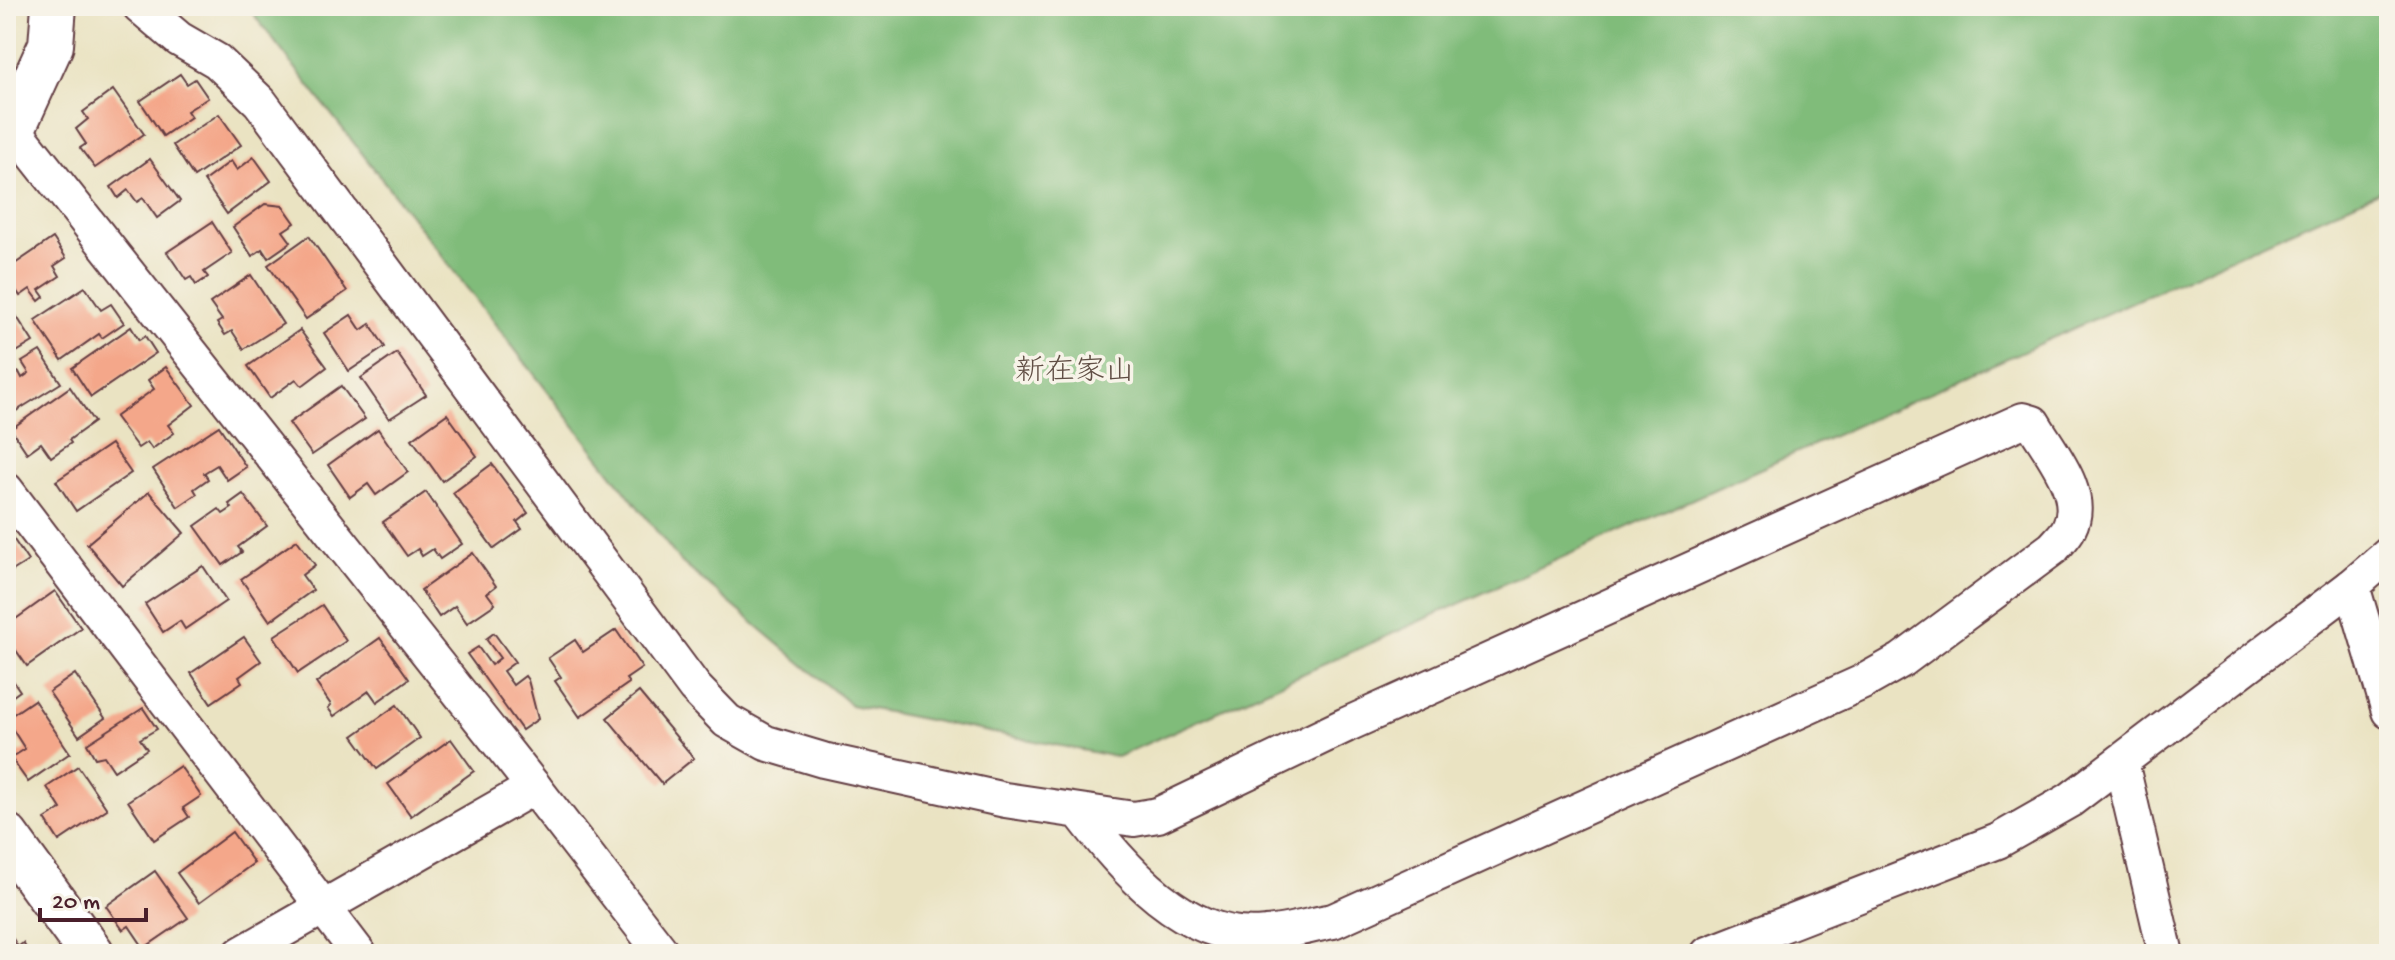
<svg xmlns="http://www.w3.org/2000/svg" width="2395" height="960" viewBox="0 0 2395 960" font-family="'Gochi Hand','Klee One',sans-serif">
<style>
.green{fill:#a1dc90;stroke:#767e5e;stroke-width:2}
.forest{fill:#80bc7a;stroke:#656e52;stroke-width:2}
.building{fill:#f4a78a}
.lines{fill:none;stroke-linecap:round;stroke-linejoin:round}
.street-casing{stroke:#623c42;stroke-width:38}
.secondary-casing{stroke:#623c42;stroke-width:48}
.street{stroke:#fff;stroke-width:34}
.secondary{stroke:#fff;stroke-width:44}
.labels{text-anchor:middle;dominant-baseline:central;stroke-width:7;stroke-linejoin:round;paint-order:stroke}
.park-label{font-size:30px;fill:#604e44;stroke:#f7f3e8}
</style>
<rect width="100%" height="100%" fill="#f7f3e8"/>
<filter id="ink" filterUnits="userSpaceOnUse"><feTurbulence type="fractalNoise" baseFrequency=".0125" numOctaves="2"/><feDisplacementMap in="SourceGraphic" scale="16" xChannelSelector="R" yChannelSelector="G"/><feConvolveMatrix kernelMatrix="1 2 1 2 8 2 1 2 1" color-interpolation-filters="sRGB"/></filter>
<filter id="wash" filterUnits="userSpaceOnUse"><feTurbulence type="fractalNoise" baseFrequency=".006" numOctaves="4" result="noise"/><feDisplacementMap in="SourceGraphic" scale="32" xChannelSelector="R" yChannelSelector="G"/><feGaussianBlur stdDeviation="1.8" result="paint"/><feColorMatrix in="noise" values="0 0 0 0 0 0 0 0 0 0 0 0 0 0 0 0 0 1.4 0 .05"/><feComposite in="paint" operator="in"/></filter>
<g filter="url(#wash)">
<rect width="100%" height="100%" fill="#eae3c2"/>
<path class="green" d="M6 6H13L12 51 6 60Z"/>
<path class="forest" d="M247 6H2389V187L1117 757 851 705 680 561Z"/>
<g id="blocks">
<g class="building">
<path d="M180 74 187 84 195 79 208 98 187 111 191 117 163 136 140 101Z"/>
<path d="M113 90 144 134 95 168 80 148 86 144 76 129 88 119 83 112Z"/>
<path d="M219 114 241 145 194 177 173 145Z"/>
<path d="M254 157 271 181 227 214 204 181 231 161 237 170Z"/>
<path d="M150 159 180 201 157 218 143 198 137 202 128 190 118 198 111 187Z"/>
<path d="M265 204 283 206 295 223 283 231 291 242 268 258 262 249 252 256 233 227Z"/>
<path d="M212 222 232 253 204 272 208 277 196 285 191 277 186 280 167 252Z"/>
<path d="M309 236 347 291 306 319 268 265Z"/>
<path d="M53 238 66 258 54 266 60 276 39 290 44 297 39 301 30 289 20 296 6 275V270Z"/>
<path d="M251 275 283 324 244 349 232 331 225 335 217 323 222 320 210 303Z"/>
<path d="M85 287 101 310 111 304 124 323 102 338 99 334 62 360 35 320Z"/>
<path d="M351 315 361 330 370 324 385 347 349 371 324 333Z"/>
<path d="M17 317 33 342 13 354 11 350 6 352V324Z"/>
<path d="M131 327 139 340 145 336 156 353 91 397 72 368Z"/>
<path d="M300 330 327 367 302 386 296 379 270 398 248 366Z"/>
<path d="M40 351 61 383 13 413 6 402V388L13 383 9 377 19 372 22 378 29 373 22 362Z"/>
<path d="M397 353 426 395 389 419 361 378Z"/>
<path d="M166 367 194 405 168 425 174 433 152 449 147 442 138 448 115 417 154 389 148 380Z"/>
<path d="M341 386 365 419 312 455 289 423Z"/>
<path d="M70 387 94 422 69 440 71 443 51 457 41 443 27 453 11 429Z"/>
<path d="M447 414 477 456 442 481 412 439Z"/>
<path d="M219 426 246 467 227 480 217 465 204 473 208 479 194 489 197 494 178 507 153 469Z"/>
<path d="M378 429 408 472 376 495 368 484 350 497 328 465Z"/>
<path d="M111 444 131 473 76 511 56 481Z"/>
<path d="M492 464 528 513 517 522 522 529 494 549 453 493Z"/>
<path d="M149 492 184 533 122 586 87 544Z"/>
<path d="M426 492 462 544 440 559 433 549 422 556 418 549 407 556 383 522Z"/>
<path d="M243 494 267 526 238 547 242 552 223 565 195 526 219 509 223 514 232 508 229 504Z"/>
<path d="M6 528 28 561 6 575Z"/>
<path d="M297 540 315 565 302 575 313 590 270 621 241 579Z"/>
<path d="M473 553 496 586 487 593 495 604 467 623 455 606 439 617 421 590Z"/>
<path d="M203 566 226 601 185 629 180 621 163 632 145 604Z"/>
<path d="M55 591 81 628 27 666 6 636V626Z"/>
<path d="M322 605 346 641 298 673 274 636Z"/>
<path d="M616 630 642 668 626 679 629 683 580 717 555 681 561 677 548 658 575 640 583 652Z"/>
<path d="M494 633 515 662 503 671 513 685 525 676 528 680 538 719 522 730 467 654 478 647 491 665 500 658 486 639Z"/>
<path d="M244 637 261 661 239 677 242 682 211 703 191 673Z"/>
<path d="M380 638 409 679 377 702 369 691 334 716 328 708 331 705 316 683Z"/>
<path d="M6 670 20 691 6 701Z"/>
<path d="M75 674 105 718 79 736 49 692Z"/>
<path d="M639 692 694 758 662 784 607 718Z"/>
<path d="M34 700 70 753 28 782 11 758 25 749 6 719Z"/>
<path d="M397 705 420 738 377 769 353 736Z"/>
<path d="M143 708 157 729 140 739 147 749 114 771 104 756 95 758 87 744Z"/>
<path d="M451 739 474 771 411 816 388 784Z"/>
<path d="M78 766 107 809 59 841 45 819 61 809 47 787Z"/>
<path d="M180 766 201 796 183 808 189 817 154 840 128 801Z"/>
<path d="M232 832 254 863 199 903 177 873Z"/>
<path d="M155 871 188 918 144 948 129 926 123 930 106 906Z"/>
<path d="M13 939 18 947 23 943 30 954H6V944Z"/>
</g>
</g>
</g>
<g filter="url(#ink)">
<use href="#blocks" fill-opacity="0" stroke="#623c42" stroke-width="2"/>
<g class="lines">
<g class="street-casing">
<g id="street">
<path d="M140 6 179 39 217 61 260 102 695 688 727 721 766 743 823 760 1005 800 1134 819 1158 815 1346 725 2023 420 2033 423C2049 451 2087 494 2069 528 2066 535 2058 542 2053 548L1902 660 1863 682 1333 921C1311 925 1289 932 1266 934 1186 944 1123 868 1079 811"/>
<path d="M13 128 534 787 663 954"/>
<path d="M6 490 359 954"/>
<path d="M2352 586 2389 711"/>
<path d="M2121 762 2166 954"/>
<path d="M241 954 534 787"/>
<path d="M1708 954 1998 841 2070 800 2352 586 2389 554"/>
</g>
</g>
<g class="secondary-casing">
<g id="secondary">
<path d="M6 135 13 128 51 45 54 6"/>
<path d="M6 836 92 954"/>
</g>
</g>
<use href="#street" class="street"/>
<use href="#secondary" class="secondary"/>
</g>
</g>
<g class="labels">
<g class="park-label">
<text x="1075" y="373">新在家山</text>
</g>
</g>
<rect width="2395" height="960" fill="none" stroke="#f7f3e8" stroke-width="32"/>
<path d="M40 908v12h106v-12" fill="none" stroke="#4a1f2b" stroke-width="4"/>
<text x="52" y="908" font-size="24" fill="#4a1f2b" stroke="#f7f3e8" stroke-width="6" paint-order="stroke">20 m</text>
</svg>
